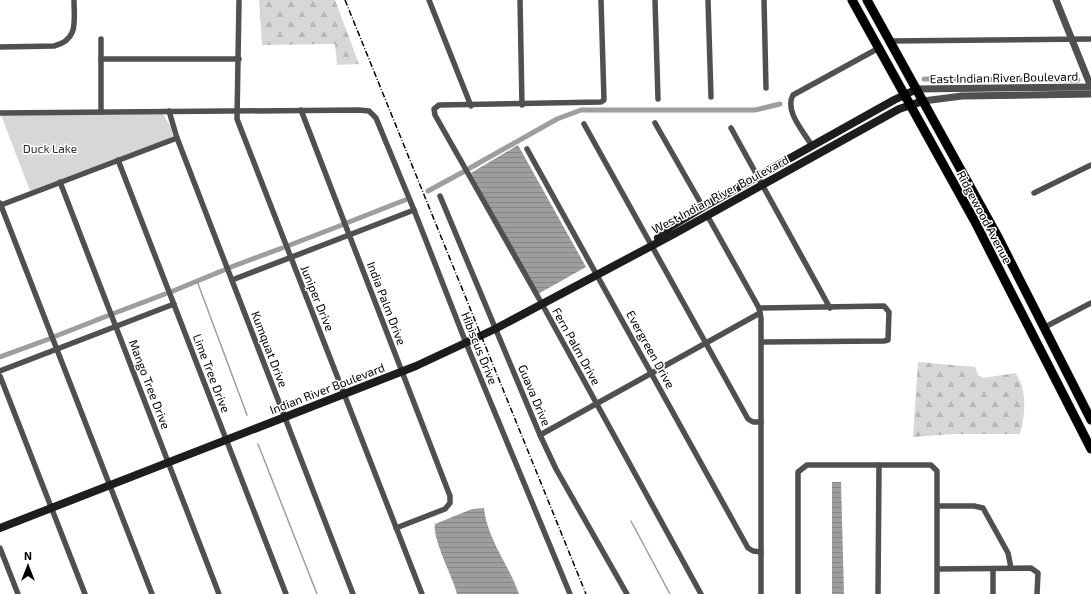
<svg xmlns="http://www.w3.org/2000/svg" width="1091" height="594" viewBox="0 0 1091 594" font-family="'Exo 2',sans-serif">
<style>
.forest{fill:url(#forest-firs)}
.green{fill:#d7d7d7}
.water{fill:url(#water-rules)}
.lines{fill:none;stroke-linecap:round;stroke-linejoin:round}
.stream{stroke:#9e9e9e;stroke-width:1.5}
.canal{stroke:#9e9e9e;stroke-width:5}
.primary-casing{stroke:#dbdbdb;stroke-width:10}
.minor{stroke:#505050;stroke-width:5.5}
.tertiary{stroke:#505050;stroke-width:7}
.secondary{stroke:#1d1d1d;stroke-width:8}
.primary{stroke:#000;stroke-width:9}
.rail{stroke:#000;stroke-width:1.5;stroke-dasharray:6 2 1 2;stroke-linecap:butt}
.labels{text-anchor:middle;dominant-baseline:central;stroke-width:3;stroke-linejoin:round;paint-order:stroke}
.street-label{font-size:12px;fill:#000;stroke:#fff}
.park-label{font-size:12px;fill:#2e2e2e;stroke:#fff}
</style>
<defs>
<pattern id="forest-firs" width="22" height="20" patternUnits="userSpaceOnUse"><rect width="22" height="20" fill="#d7d7d7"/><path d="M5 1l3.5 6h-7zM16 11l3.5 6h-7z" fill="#b7b7b7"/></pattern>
<pattern id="water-rules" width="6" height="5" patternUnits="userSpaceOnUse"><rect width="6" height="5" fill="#9e9e9e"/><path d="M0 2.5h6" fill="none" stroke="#868686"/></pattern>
</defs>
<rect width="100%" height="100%" fill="#fff"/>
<g class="forest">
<path d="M259 0H335L359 64 337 65 335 44 262 45Z"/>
<path d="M918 362 975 367 978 375 983 378 1015 373C1028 388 1025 417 1020 434H955L913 437Z"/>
</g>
<path class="green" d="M163 114 170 126 173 136 170 138 30 191 1 115Z"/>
<g class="water">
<path d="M518 145 586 267 538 294 471 173Z"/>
<path d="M832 482H841L844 594H832Z"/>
<path d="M484 508C487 539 509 565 519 594H457C453 577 432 539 435 524L472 509Z"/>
</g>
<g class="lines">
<g class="stream">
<path d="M197 281 247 415"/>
<path d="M258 444 317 594"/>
<path d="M631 521 670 594"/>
</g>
<g class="canal">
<path d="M924 79 1078 80"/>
<path d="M470 168 557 119 581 110H755L780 104"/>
<path d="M428 191 463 172"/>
<path d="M349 222 405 200"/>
<path d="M290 245 342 225"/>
<path d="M231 267 282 248"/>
<path d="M173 291 224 270"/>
<path d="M115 313 165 294"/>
<path d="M56 336 107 316"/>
<path d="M0 357 49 339"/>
</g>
<g class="primary-casing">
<g id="primary">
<path d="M852 0 974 220 1091 449"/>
<path d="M867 0 998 237 1091 420"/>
</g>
</g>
<g class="minor">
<path d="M429 0 471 106"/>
<path d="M520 0 522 105"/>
<path d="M601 0 604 100 601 102 439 105 434 109 435 115 542 304 701 594"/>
<path d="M655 0 658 99"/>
<path d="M708 0 711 97"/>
<path d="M764 0 766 88"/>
<path d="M239 1 237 119 422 594"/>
<path d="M101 39V112"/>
<path d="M890 41 1091 39"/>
<path d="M0 47 54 46C79 40 74 21 74 0"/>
<path d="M101 59H239"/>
<path d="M301 110 450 496V503L445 509 396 528"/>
<path d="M169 111 177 138 353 594"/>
<path d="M0 113 359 110 369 111 376 118 414 210 466 343 570 594"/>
<path d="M655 123 703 207"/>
<path d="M584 124 748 419 753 422H761"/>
<path d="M731 128 830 308"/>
<path d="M812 146C804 132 784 111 793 95L879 48"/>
<path d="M527 149 748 548 753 551 761 552"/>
<path d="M118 160 286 594"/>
<path d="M60 182 219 594"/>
<path d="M1034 193 1091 165"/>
<path d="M440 196 540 435 556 469 627 594"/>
<path d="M0 203 152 594"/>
<path d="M1 205 177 138"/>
<path d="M707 215 759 308 761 318V594"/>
<path d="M232 280 414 210"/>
<path d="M759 308 884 306 889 312 888 340 884 341 762 342"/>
<path d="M1045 327 1091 303"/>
<path d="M0 371 174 304"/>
<path d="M0 376 85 594"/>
<path d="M540 435 760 313"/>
<path d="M938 506H974L983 508 1008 553 1011 568"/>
<path d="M0 548 18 594"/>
<path d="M938 569 1031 568 1038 573 1037 594"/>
<path d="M798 594V472L807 465H931L937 471V594"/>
<path d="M878 594 879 465"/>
<path d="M993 594V569"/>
</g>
<g class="tertiary">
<path d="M1056 0 1091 87"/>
<path d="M917 89 1091 87"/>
<path d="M923 101 962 96 1091 94"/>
</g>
<g class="secondary">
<path d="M658 238 670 227 703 207 894 100 917 89"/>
<path d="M0 528 416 366 495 329 674 234 899 109 923 101"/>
</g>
<use href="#primary" class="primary"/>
<path class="rail" d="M345 0 586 594"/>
</g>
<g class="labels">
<g class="street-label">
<text transform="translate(1004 77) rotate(-1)">East Indian River Boulevard</text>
<text transform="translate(720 194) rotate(-28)">West Indian River Boulevard</text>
<text transform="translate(985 217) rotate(62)">Ridgewood Avenue</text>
<text transform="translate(318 298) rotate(68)">Juniper Drive</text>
<text transform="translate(387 303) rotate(69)">India Palm Drive</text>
<text transform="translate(577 346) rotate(61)">Fern Palm Drive</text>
<text transform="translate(480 348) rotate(68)">Hibiscus Drive</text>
<text transform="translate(270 349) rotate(69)">Kumquat Drive</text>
<text transform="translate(651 349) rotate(61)">Evergreen Drive</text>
<text transform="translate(212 373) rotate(69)">Lime Tree Drive</text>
<text transform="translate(150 384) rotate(69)">Mango Tree Drive</text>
<text transform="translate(327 388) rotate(-21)">Indian River Boulevard</text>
<text transform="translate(535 395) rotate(67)">Guava Drive</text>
</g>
<g class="park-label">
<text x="50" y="148">Duck Lake</text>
</g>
</g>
<g transform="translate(28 566)" stroke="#ffffff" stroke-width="3" paint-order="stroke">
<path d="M0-3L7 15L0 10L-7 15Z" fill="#000000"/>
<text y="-6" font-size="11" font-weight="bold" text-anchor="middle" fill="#000000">N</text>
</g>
</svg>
